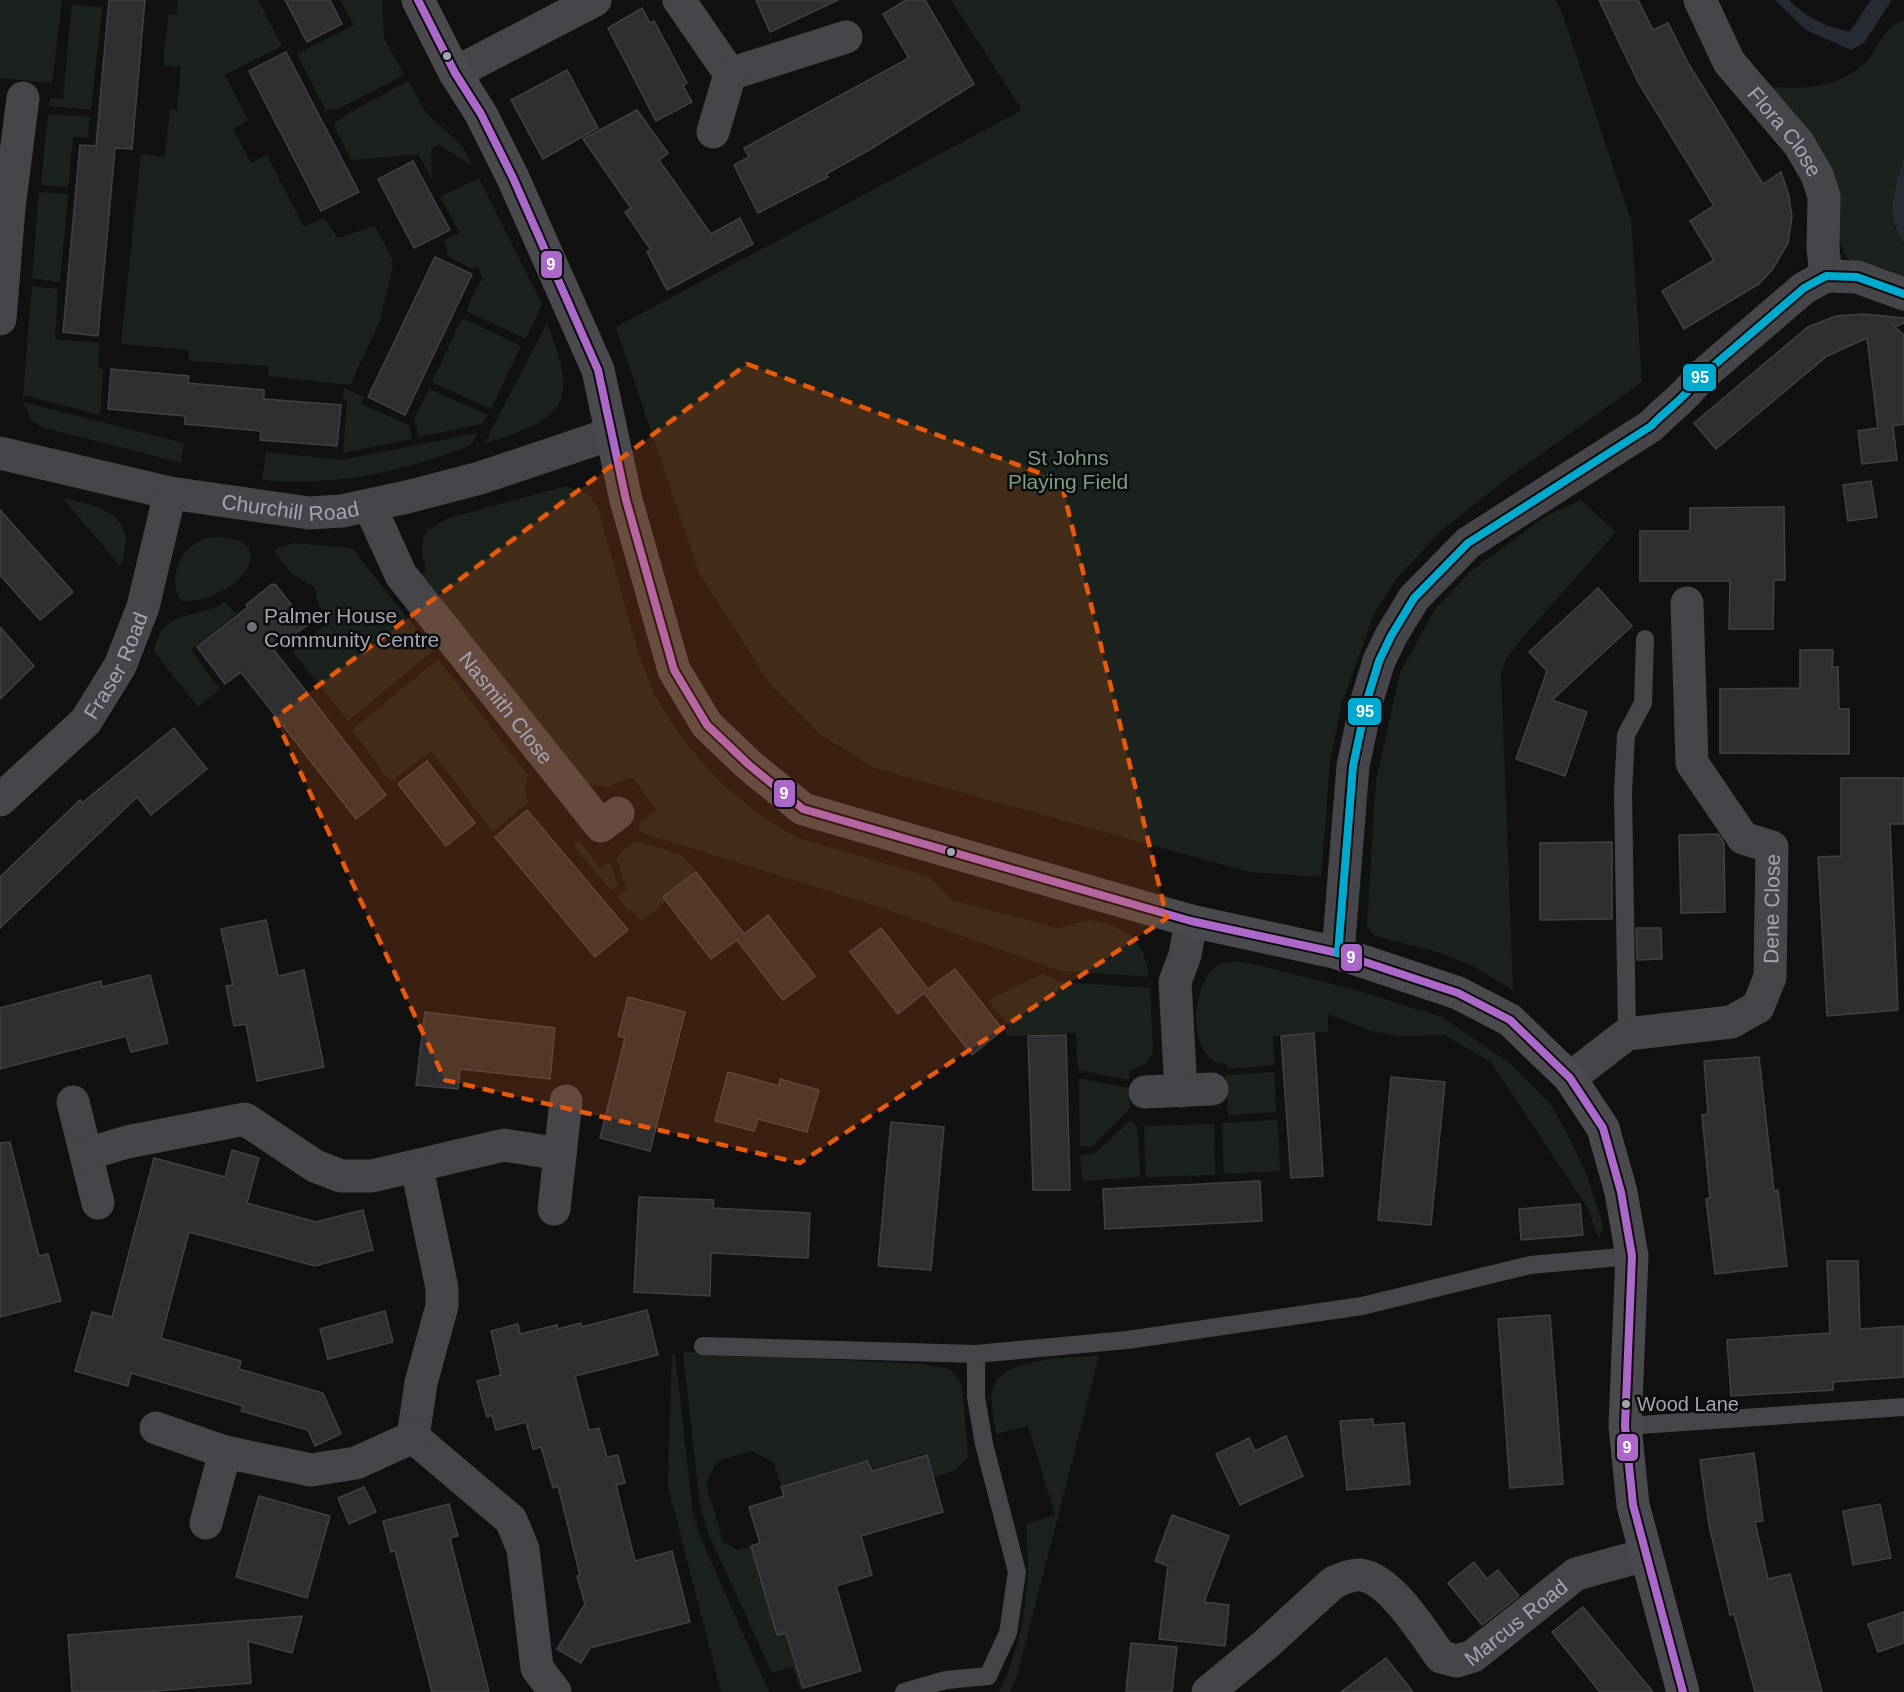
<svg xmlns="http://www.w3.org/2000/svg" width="1904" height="1692" viewBox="0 0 1904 1692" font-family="Arial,sans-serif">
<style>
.green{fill:#1b221d}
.water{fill:#262a32}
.building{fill:#2f2f31;stroke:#414145;stroke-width:1.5}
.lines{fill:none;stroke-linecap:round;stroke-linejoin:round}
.lane{stroke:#46464a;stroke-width:18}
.street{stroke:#46464a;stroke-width:33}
.secondary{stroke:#4a4a4e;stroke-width:33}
.bus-1-casing{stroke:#0c0c0d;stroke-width:12}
.bus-2-casing{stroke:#0c0c0d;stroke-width:12}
.bus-1{stroke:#ac68c9;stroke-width:8}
.bus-2{stroke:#00a9ce;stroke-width:8}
.marked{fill:#e8590c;fill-opacity:0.2;stroke:#e8590c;stroke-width:4.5;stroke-dasharray:12 8;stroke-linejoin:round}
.bus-dot{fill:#a3a4b2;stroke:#0c0c0d;stroke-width:2}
.poi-dot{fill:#70717a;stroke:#0c0c0d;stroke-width:2}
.labels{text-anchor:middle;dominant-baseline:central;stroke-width:5;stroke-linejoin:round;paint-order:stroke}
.bus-label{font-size:20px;fill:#a3a4b2;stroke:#0c0c0d;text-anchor:start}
.street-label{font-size:21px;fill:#a3a4b2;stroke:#0c0c0d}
.park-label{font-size:21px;fill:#7b9c85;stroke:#0c0c0d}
.poi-label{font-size:21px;fill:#a3a4b2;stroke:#0c0c0d;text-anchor:start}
.line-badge{stroke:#0c0c0d;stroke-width:2}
.badge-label{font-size:16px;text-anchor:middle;font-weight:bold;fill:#fff}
</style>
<rect width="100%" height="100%" fill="#111112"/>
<g class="green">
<path d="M0 0H62L52 83 0 78Z"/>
<path d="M178 0H258L282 46 225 75 248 120 233 129 251 163 267 155 304 227 324 218 338 238 375 226 393 260 392 271 380 321 350 385 269 376 268 366 189 361V350L121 344 141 154 165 157 170 109 177 110 181 67 163 65 168 15H177Z"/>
<path d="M340 0H382L384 38 404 75 342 107 326 111 297 54 354 25Z"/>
<path d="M951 0H1556L1564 18 1631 220 1642 382 1505 480 1444 528 1396 579 1374 613 1342 703 1330 761 1321 877 1249 872 874 768 820 734 770 684 699 573 616 327 1022 110Z"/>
<path d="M72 5 102 7 91 110 49 106 50 98 63 99Z"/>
<path d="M1904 20V155L1892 213 1894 227 1904 243V277L1881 267 1857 265 1846 257 1773 89 1775 87C1806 91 1850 84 1870 57 1882 40 1884 28 1904 20Z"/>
<path d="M408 81 427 114 463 147 472 166 439 145 431 149 432 179 418 154 351 160 333 124 347 114Z"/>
<path d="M48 114 90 117 88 138 73 137 68 187 41 185Z"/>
<path d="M479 178 542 304 526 339 466 311 479 283 483 280 478 267 472 269 446 255 448 250 443 241 460 233 440 197Z"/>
<path d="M39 192 68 194 60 282 32 278Z"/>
<path d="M32 286 58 289 55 339 99 343 98 368 103 369 100 415 23 395Z"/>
<path d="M462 318 521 346 491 409 432 382Z"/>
<path d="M547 323C579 407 566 417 484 444Z"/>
<path d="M344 388 364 397 361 404 409 425 412 439 343 453 347 400H342Z"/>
<path d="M429 389 488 415 482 424 419 437 414 419Z"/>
<path d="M23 402 184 443 181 463 42 427 31 420Z"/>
<path d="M478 433 472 444 459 450C392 474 333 486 262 480L266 452 342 460Z"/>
<path d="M566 486 588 494 598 508 639 656 655 696 686 744 720 782 761 816 796 837 930 877 952 900 1057 928 1090 920 1112 925 1131 935 1142 950 1150 977 1061 971 874 905 642 833 638 826 656 809 632 777 608 787 585 784 420 576 426 570 421 551 426 531 449 518Z"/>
<path d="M63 498C103 507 140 516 120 566Z"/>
<path d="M1581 500 1616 532 1525 635 1506 659 1501 674 1513 990 1471 965 1434 951 1375 936 1367 927 1376 781 1400 673 1435 609 1472 570 1548 515Z"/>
<path d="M223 537 241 541 249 549C250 553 251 560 250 563 241 587 203 603 181 601 168 578 178 549 204 539 209 537 217 537 223 537Z"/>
<path d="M293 543 352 548 433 651 348 721 293 652 330 620 319 606 315 588 291 573 273 550Z"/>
<path d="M225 602 236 614 191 650 220 689 198 707 153 650C156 643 159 634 163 628 177 612 208 615 225 602Z"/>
<path d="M438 659 528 775 525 788 528 802 493 832 431 751 390 782 352 730Z"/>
<path d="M579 840 600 868 610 862 618 885 611 891 573 845Z"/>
<path d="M635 841 682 855 696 871 662 897 665 902 641 922 632 909 628 911 617 897 627 889 616 858Z"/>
<path d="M1235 961 1262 966 1359 991 1442 1017 1511 1064 1551 1105 1570 1139 1588 1178 1603 1225 1599 1239 1588 1209 1491 1062 1445 1035 1399 1036 1371 1031 1328 1014V1032L1273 1036 1274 1065 1227 1069V1064C1186 1064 1190 983 1217 966 1221 963 1230 962 1235 961Z"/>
<path d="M1043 974 1062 982 1150 988 1153 1052 1146 1063 1129 1071V1080L1078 1070 1076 1033 1008 1036 1004 1031 1010 1026 988 1000Z"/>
<path d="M1274 1072 1276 1112 1228 1115 1226 1075Z"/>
<path d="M1079 1078 1128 1088 1130 1108 1092 1147 1080 1146Z"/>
<path d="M1131 1120 1137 1126 1140 1177 1082 1181 1080 1155 1094 1154Z"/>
<path d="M1278 1120 1280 1171 1224 1174 1222 1123Z"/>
<path d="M1214 1124 1215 1175 1146 1177 1144 1126Z"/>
<path d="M683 1352 922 1364 950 1369 962 1385 968 1457 954 1471 934 1477 926 1453 873 1469 870 1460 781 1486 774 1463 752 1451 717 1461 706 1483 723 1542 738 1550 750 1546 777 1636 786 1633 803 1688 800 1689 793 1667 772 1673 708 1533 700 1504Z"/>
<path d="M672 1355H675L693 1514 702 1541 769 1692H721L668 1486Z"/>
<path d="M1099 1356 1017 1676 1010 1692H999C1024 1643 1032 1578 1026 1524L1055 1515 1028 1426 996 1434C995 1422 990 1405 992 1392 997 1357 1072 1357 1099 1356Z"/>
</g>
<g class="water">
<path d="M1775 0H1789C1803 15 1830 30 1850 31L1871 0H1892L1864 43 1851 50 1806 30Z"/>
<path d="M1904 155V243C1882 214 1897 187 1904 155Z"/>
</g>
<g class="building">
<path d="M109 0H145L132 149 115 148 98 336 63 332 80 145 96 146Z"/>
<path d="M285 0H330L342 24 307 42Z"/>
<path d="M756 0H838L770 32Z"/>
<path d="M906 0H925L974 84 869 150 826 174 828 177 758 213 734 165 749 157 744 148 909 58 883 14Z"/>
<path d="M1599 0H1638L1653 30 1668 23 1688 63 1763 184 1781 172 1789 196 1792 217 1788 243 1772 270 1759 284 1684 329 1662 291 1714 260 1690 221 1714 206 1638 82Z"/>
<path d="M642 8 650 23 654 21 687 83 683 86 692 102 656 121 608 28Z"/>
<path d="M286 52 359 192 321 211 249 71Z"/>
<path d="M567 70 598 128 543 159 511 100Z"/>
<path d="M637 110 668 153 659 160 711 234 740 218 753 244 667 290 647 252 651 250 625 212 631 208 583 139Z"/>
<path d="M413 161 450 230 414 248 378 179Z"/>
<path d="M435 257 472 274 405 415 368 397Z"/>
<path d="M1864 314 1904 318V323L1895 327 1904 335V424L1893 426 1897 460 1862 464 1858 431 1878 428 1867 338 1827 356 1716 449 1694 423 1808 327 1836 316Z"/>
<path d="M111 369 189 376 188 383 264 390V399L341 405 337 446 260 440 261 431 185 424V416L108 409Z"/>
<path d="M1871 481 1877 517 1848 521 1843 485Z"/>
<path d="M1784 507 1785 580H1774L1773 629H1729L1730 581H1640V531H1690V508Z"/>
<path d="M0 510 73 592 40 620 0 575Z"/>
<path d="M272 584 276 585 307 625 274 650 386 795 356 819 241 672 225 684 197 647 248 607 246 605Z"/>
<path d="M1598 588 1632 626 1552 700 1587 712 1565 776 1516 759 1547 671 1529 652Z"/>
<path d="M0 627 34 666 0 699Z"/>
<path d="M1800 650H1833L1832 667H1838L1839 709H1849V754L1720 753V689L1800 688Z"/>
<path d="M174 728 207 769 151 815 137 797 0 928V877L80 800 82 803Z"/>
<path d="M427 761 475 823 446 846 398 784Z"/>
<path d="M1841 778H1904V824H1890L1898 1010 1827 1016 1818 857 1841 856Z"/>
<path d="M527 810 628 930 595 957 495 837Z"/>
<path d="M1718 834 1724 843 1725 912 1681 913 1679 835Z"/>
<path d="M1612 842V919L1540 920V843Z"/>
<path d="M696 872 744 934 768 915 815 976 783 1000 737 940 711 959 663 897Z"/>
<path d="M266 920 278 976 304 970 324 1067 257 1081 246 1024 234 1026 226 986 233 985 221 929Z"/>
<path d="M881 928 928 989 955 969 1003 1030 972 1055 924 993 898 1014 850 952Z"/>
<path d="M1636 928H1661L1662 959 1637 960Z"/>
<path d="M150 975 168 1043 131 1052 126 1036 0 1069V1008L101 981 102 987Z"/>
<path d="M628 997 685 1012 650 1151 600 1138 625 1038 618 1036Z"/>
<path d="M425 1012 555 1028 550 1079 460 1069 458 1089 416 1085Z"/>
<path d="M1314 1033 1323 1176 1291 1178 1281 1036Z"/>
<path d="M1066 1035 1070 1190H1033L1028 1036Z"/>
<path d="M1759 1057 1774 1191 1778 1190 1787 1266 1715 1274 1706 1199 1710 1198 1702 1115 1708 1114 1704 1061Z"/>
<path d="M728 1072 779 1086 780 1079 819 1090 807 1132 758 1119 754 1131 715 1121Z"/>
<path d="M1391 1077 1445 1082 1431 1225 1378 1220Z"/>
<path d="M891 1122 944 1127 931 1270 878 1266Z"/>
<path d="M10 1142 39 1256 48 1254 61 1301 0 1317V1143Z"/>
<path d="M232 1150 259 1158 247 1203 316 1222 363 1210 373 1250 315 1266 189 1232 161 1338 241 1361 239 1369 323 1393 341 1434 315 1446 308 1430 241 1411 243 1406 131 1373 128 1386 75 1371 92 1312 112 1317 154 1158 225 1177Z"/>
<path d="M1260 1181 1262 1221 1105 1229 1103 1189Z"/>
<path d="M639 1197 714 1200 713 1208 810 1213 808 1258 711 1253 710 1296 634 1292Z"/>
<path d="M1580 1204 1583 1235 1521 1240 1519 1209Z"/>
<path d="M1827 1261H1858L1860 1329 1904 1326V1377L1833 1382V1390L1731 1396 1727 1340 1830 1333Z"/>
<path d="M647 1310 658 1355 575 1376 589 1430 599 1428 607 1457 618 1455 625 1483 616 1485 635 1561 672 1551 690 1622 590 1648 581 1663 557 1649 585 1604 577 1576 580 1575 558 1486 553 1488 541 1447 533 1449 526 1422 496 1430 492 1415 487 1417 477 1381 501 1375 491 1331 518 1324 520 1334 557 1325 558 1329 581 1323 582 1327Z"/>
<path d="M385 1311 393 1342 328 1359 320 1329Z"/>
<path d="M1550 1315 1563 1484 1510 1488 1498 1319Z"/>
<path d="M1373 1419V1425L1404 1423 1410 1484 1347 1490 1340 1421Z"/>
<path d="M1286 1436 1303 1476 1240 1505 1216 1454 1249 1438 1255 1451Z"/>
<path d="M1754 1453 1763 1521 1755 1522 1768 1579 1790 1574 1822 1692H1755L1734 1614 1730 1615 1709 1525 1700 1460Z"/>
<path d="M927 1455 943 1512 861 1536 872 1575 836 1586 861 1671 803 1688 786 1633 777 1635 751 1546 760 1543 749 1507 784 1496 781 1487 868 1461 872 1471Z"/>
<path d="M364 1487 376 1512 349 1524 338 1498Z"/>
<path d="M259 1496 330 1516 307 1598 236 1577Z"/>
<path d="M449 1504 458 1536 450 1538 489 1692H432L395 1551 391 1552 383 1521Z"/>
<path d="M1880 1504 1891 1558 1853 1565 1843 1511Z"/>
<path d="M1172 1515 1229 1536 1204 1602 1229 1605 1225 1646 1159 1639 1168 1566 1155 1561Z"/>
<path d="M1474 1562 1487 1579 1498 1570 1519 1596 1482 1625 1448 1583Z"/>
<path d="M1583 1607 1653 1692H1600L1552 1632Z"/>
<path d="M1904 1612V1643L1878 1652 1868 1624Z"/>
<path d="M302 1616 292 1653 248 1641 251 1683 144 1692H72L68 1635Z"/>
<path d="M1131 1643 1177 1647 1172 1692H1126Z"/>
<path d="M1386 1658 1413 1692H1341Z"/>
</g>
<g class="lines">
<g class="lane">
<path d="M1627 1034 1623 792 1626 735 1643 703 1645 639"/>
<path d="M703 1346 976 1354"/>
<path d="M1625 1426 1904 1407"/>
<path d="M904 1692 946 1680 988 1676 1008 1633 1017 1572 984 1444 976 1397V1354L1127 1340 1362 1306 1530 1265 1632 1256"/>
</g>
<g class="street">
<path d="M679 0 730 74 846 37"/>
<path id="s1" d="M1700 0 1729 62 1799 144 1817 175 1824 196 1823 248 1826 276"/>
<path d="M455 73 595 0"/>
<path d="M713 132 730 74"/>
<path d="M0 319 9 208 23 98"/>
<path id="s2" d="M0 453 170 493 309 513 342 511 407 497 480 478 611 434"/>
<path id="s3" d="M370 507 401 575 601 826 618 813"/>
<path id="s4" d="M0 800 86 721 120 666 143 607 170 493"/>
<path d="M1338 953 1353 766 1367 700 1379 661 1391 636 1414 598 1468 543 1651 426C1667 409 1685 398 1698 379L1804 288 1826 276 1857 277 1904 294"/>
<path id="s5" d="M1570 1078 1627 1034 1731 1022 1758 1007 1770 977 1772 847 1743 838 1692 763 1687 603"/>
<path d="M1181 1091 1175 982 1185 955 1191 921"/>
<path d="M1145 1092 1212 1089"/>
<path d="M73 1102 98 1203"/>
<path d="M87 1154 127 1142 245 1119 315 1166 341 1176H372L504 1145 560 1154"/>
<path d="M417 1168 442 1288V1306L421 1383 413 1437 511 1520 523 1549 537 1668 555 1692"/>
<path d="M554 1209 566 1101"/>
<path d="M156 1428 225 1452 311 1470 356 1463 413 1437"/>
<path d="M206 1523 225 1452"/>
<path id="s6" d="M1208 1692 1265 1645 1334 1582C1342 1579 1353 1574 1361 1575 1391 1579 1424 1634 1441 1657L1457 1661 1473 1656 1576 1574 1645 1555"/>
</g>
<path class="secondary" d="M418 0 455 73 481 114 513 178 598 370 626 500 674 670 707 725 749 765 803 809 1191 921 1338 953 1458 993 1510 1020 1570 1078 1603 1128 1621 1192 1632 1256 1625 1426 1633 1505 1683 1692"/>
<g class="bus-1-casing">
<path id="bus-1" d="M418 0 455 73 481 114 513 178 598 370 626 500 674 670 707 725 749 765 803 809 1191 921 1338 953 1458 993 1510 1020 1570 1078 1603 1128 1621 1192 1632 1256 1625 1426 1633 1505 1683 1692"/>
</g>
<g class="bus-2-casing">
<path id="bus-2" d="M1338 953 1353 766 1367 700 1379 661 1391 636 1414 598 1468 543 1651 426C1667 409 1685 398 1698 379L1804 288 1826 276 1857 277 1904 294"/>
</g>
<use href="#bus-1" class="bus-1"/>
<use href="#bus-2" class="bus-2"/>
</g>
<path class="marked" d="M747 364 1061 481 1167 918 800 1163 445 1080 275 718Z"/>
<g class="bus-dot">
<circle cx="447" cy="56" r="5"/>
<circle cx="951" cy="852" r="5"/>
<circle cx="1626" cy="1404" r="5"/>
</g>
<circle class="poi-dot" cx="252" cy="627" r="6"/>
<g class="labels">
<g class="bus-label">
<text x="1637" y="1404">Wood Lane</text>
</g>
<g class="street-label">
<text stroke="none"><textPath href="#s1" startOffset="158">Flora Close</textPath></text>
<text stroke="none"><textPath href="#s2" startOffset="296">Churchill Road</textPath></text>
<text stroke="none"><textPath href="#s4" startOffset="180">Fraser Road</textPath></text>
<text stroke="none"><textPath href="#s3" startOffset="244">Nasmith Close</textPath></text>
<text stroke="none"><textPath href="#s5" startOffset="308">Dene Close</textPath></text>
<text stroke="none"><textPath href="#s6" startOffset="400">Marcus Road</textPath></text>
</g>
<g class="park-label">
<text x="1068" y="457">St Johns<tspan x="1068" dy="24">Playing Field</tspan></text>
</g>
<g class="poi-label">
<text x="264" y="615">Palmer House<tspan x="264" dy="24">Community Centre</tspan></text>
</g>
</g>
<g class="line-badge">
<rect x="540" y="250" width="23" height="29" rx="6" fill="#ac68c9"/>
<rect x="1682" y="363" width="35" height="29" rx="6" fill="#00a9ce"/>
<rect x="1347" y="697" width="35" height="29" rx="6" fill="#00a9ce"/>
<rect x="773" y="779" width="23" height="29" rx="6" fill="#ac68c9"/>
<rect x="1340" y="943" width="23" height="29" rx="6" fill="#ac68c9"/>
<rect x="1616" y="1433" width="23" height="29" rx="6" fill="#ac68c9"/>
</g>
<g class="badge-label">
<text x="551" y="270">9</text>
<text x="1700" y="383">95</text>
<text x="1365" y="717">95</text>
<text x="784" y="799">9</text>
<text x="1351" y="963">9</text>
<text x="1627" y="1453">9</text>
</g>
</svg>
